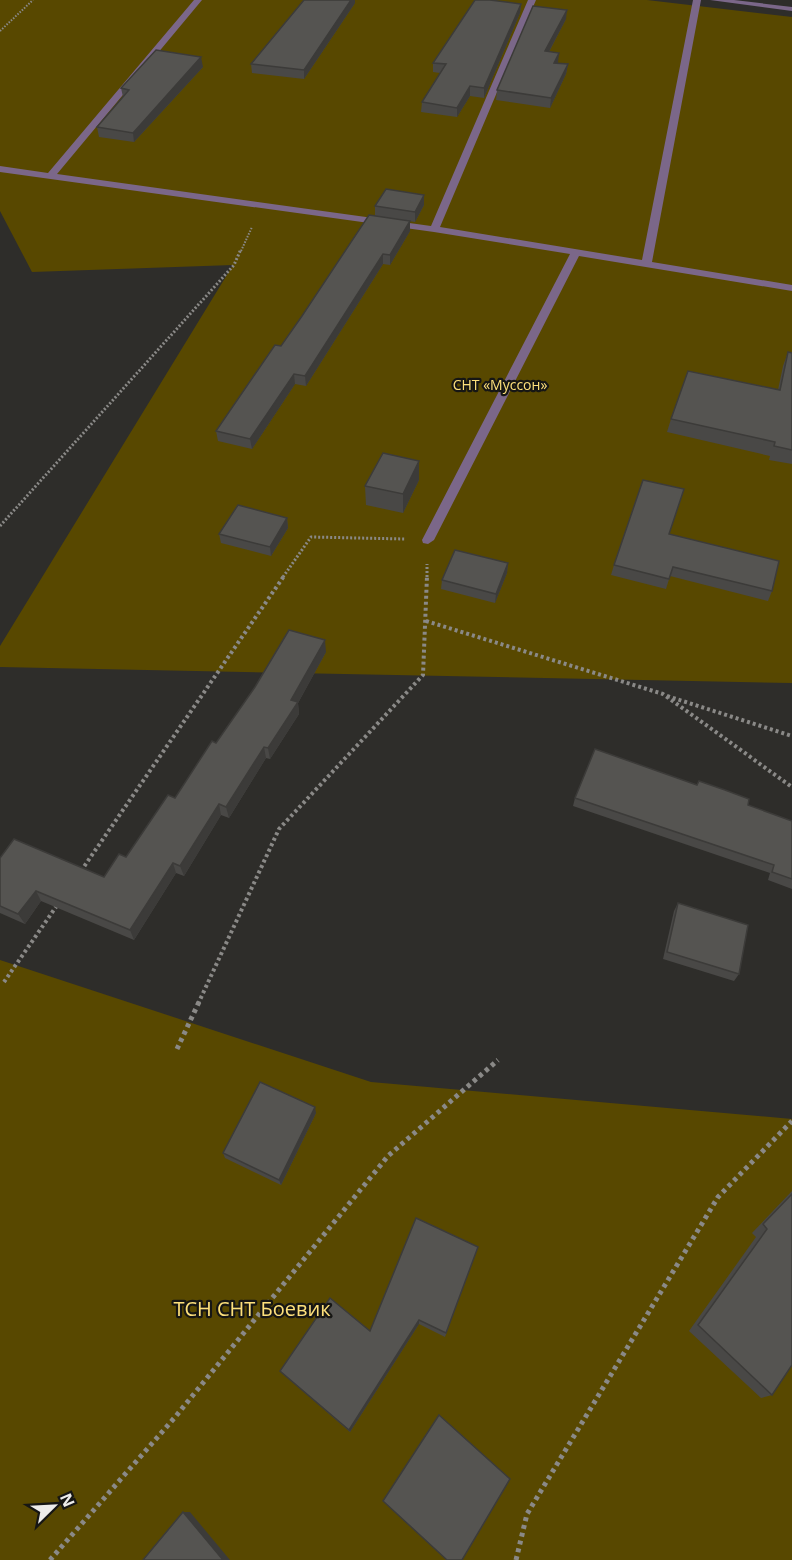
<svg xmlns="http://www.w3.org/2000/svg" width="792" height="1560" viewBox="0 0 792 1560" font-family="'Open Sans',sans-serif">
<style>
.green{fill:#584800}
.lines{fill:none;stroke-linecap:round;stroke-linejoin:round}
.path-far3{stroke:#8a8987;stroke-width:2;stroke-dasharray:1.5 1.5;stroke-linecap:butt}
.path-far2{stroke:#8a8987;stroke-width:3;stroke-dasharray:2 2;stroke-linecap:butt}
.path-far1{stroke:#8a8987;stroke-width:4;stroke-dasharray:3 3;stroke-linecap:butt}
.path{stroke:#8a8987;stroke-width:5;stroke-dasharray:4 4;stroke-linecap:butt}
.minor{fill:#7b6789;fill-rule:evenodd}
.wall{fill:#494846}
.shaded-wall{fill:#3c3b39}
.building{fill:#555451;stroke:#3c3b39;stroke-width:1.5}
.labels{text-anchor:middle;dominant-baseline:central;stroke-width:4.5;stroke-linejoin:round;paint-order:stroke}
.far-park-label{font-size:14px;fill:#fde07b;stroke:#161614}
.near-park-label{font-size:20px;fill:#fde07b;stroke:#161614}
</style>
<rect width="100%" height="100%" fill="#2e2d2a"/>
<g class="green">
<path d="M0 0H647L792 17V683L0 667V646L233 265 32 272 0 211Z"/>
<path d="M0 960 371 1082 792 1119V1560H0Z"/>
</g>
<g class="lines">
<g class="path-far3">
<path d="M0 31 33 0"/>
<path d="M241 251 252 227"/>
</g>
<g class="path-far2">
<path d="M0 526 234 265 241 249"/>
<path d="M283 577 311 537 405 539"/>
<path d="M427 577V564"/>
</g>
<g class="path-far1">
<path d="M426 621 663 694 792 787"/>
<path d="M667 696 792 736"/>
<path d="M81 871 284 576"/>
<path d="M4 982 58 904"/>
<path d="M198 1004 279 829 423 675 427 576"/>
</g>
<g class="path">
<path d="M177 1049 199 1002"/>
<path d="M50 1560 176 1416 388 1156 498 1060"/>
<path d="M516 1560 527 1514 718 1197 792 1121"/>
</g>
<g class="minor">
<path d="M194 0H202L57 174 431 226 528 0H536L440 227 642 260 693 0H701L652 262 792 285V291L579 256 434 540 428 544 423 543 422 540 570 254 434 232 0 172V166L48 173Z"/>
<path d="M710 0H734L792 7V11Z"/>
</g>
</g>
<g class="wall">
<path d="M355 3 304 79 252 73 251 64Z"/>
<path d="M521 4 520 13 484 98 470 96 457 117 421 112 422 102 440 73 433 72V63Z"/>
<path d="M566 19 549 52 558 63 568 64 566 74 550 108 496 100 497 90Z"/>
<path d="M203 67 134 142 99 137 97 127 123 97 121 88Z"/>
<path d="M424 195V205L415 222 375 216V206Z"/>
<path d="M410 221V231L390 265 383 264 306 386 295 384 252 449 218 441 216 431 281 346Z"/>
<path d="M788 352 792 353V464L769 460 770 456 667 432 671 419 778 390 783 366Z"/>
<path d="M419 461V480L403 513 366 505 365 486Z"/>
<path d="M287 518 288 528 271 556 221 543 219 534Z"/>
<path d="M669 535 772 591 768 601 670 576 666 589 611 575 614 565Z"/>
<path d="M508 563 507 573 495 603 441 589 442 580Z"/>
<path d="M326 652 298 703 299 714 270 759 266 758 229 818 221 815 184 876 176 873 134 940 41 901 25 924 0 913V858L104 877 126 857 175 798 216 743Z"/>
<path d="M575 798 748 805 792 821V889L768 880 770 873 573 806Z"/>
<path d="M678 903 739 974 734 981 663 959 674 911Z"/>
<path d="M316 1113 281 1185 225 1158 223 1153Z"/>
<path d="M792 1191V1365L772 1395 761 1398 689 1331 756 1237 752 1233Z"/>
<path d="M478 1247 445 1337 419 1324 350 1432 280 1371 370 1331Z"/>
</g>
<g class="shaded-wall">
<path d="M351 0H355V3L304 79V70Z"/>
<path d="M521 4 520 13 484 98V88Z"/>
<path d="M567 10 566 19 544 61 545 51Z"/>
<path d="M559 53 558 63H554Z"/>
<path d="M201 57 203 67 134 142 133 133Z"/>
<path d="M568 64 566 74 550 108 551 98Z"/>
<path d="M470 86V96L457 117V108Z"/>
<path d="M424 195V205L415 222V212Z"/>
<path d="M410 221V231L390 265V255Z"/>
<path d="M383 254V264L306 386 305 376Z"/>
<path d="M294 374 295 384 252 449 250 439Z"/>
<path d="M419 461V480L403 513V494Z"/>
<path d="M287 518 288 528 271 556 270 547Z"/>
<path d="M508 563 507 573 495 603 496 594Z"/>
<path d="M325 640 326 652 298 703 299 714 270 759 268 748 291 700Z"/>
<path d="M264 747 266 758 229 818 226 807Z"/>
<path d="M219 804 221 815 184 876 180 866Z"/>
<path d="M173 863 176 873 134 940 130 930Z"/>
<path d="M36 891 41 901 25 924 18 914Z"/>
<path d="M315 1107 316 1113 281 1185 279 1180Z"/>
<path d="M419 1320V1324L350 1432 349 1430Z"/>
<path d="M183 1512H190L230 1560H223Z"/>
</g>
<g class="building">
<path d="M304 0H351L304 70 251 64Z"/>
<path d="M475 0H490L521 4 484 88 470 86 457 108 422 102 446 64 433 63Z"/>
<path d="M533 6 567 10 545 51 559 53 554 63 568 64 551 98 497 90Z"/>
<path d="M156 50 201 57 133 133 97 127 129 90 121 88Z"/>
<path d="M386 189 424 195 415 212 375 206Z"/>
<path d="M369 215 410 221 390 255 383 254 305 376 294 374 250 439 216 431 275 345 281 346 302 316Z"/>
<path d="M788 352 792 353V450L774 446 775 442 671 419 688 371 780 390Z"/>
<path d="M383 453 419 461 403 494 365 486Z"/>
<path d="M643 480 684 489 669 534 779 561 772 591 673 567 669 579 614 565Z"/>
<path d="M238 505 287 518 270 547 219 534Z"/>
<path d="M455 550 508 563 496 594 442 580Z"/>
<path d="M289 630 325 640 291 700 298 702 268 748 264 747 226 807 219 804 180 866 173 863 130 930 36 891 18 914 0 906V858L14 839 104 877 119 854 126 857 168 795 175 798 212 741 216 743 255 687Z"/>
<path d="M595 749 697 785 699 781 725 790 749 799 748 805 792 821V879L772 872 774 865 575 798Z"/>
<path d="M678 903 748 925 739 974 667 952Z"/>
<path d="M260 1082 315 1107 279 1180 223 1153Z"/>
<path d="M792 1194V1365L772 1395 698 1325 767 1229 763 1224Z"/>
<path d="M416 1218 478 1247 446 1333 419 1320 349 1430 280 1371 330 1298 370 1331Z"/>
<path d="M439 1415 510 1479 462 1560H447L383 1501Z"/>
<path d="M183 1512 223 1560H143Z"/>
</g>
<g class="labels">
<g class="far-park-label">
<text x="500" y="384">СНТ «Муссон»</text>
</g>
<g class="near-park-label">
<text x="252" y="1308">ТСН СНТ Боевик</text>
</g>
</g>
<g transform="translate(54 1506) rotate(66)" stroke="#161614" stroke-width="4.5" paint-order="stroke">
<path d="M0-4.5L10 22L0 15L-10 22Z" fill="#edecea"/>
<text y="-9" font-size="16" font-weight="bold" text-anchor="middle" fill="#edecea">N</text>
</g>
</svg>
